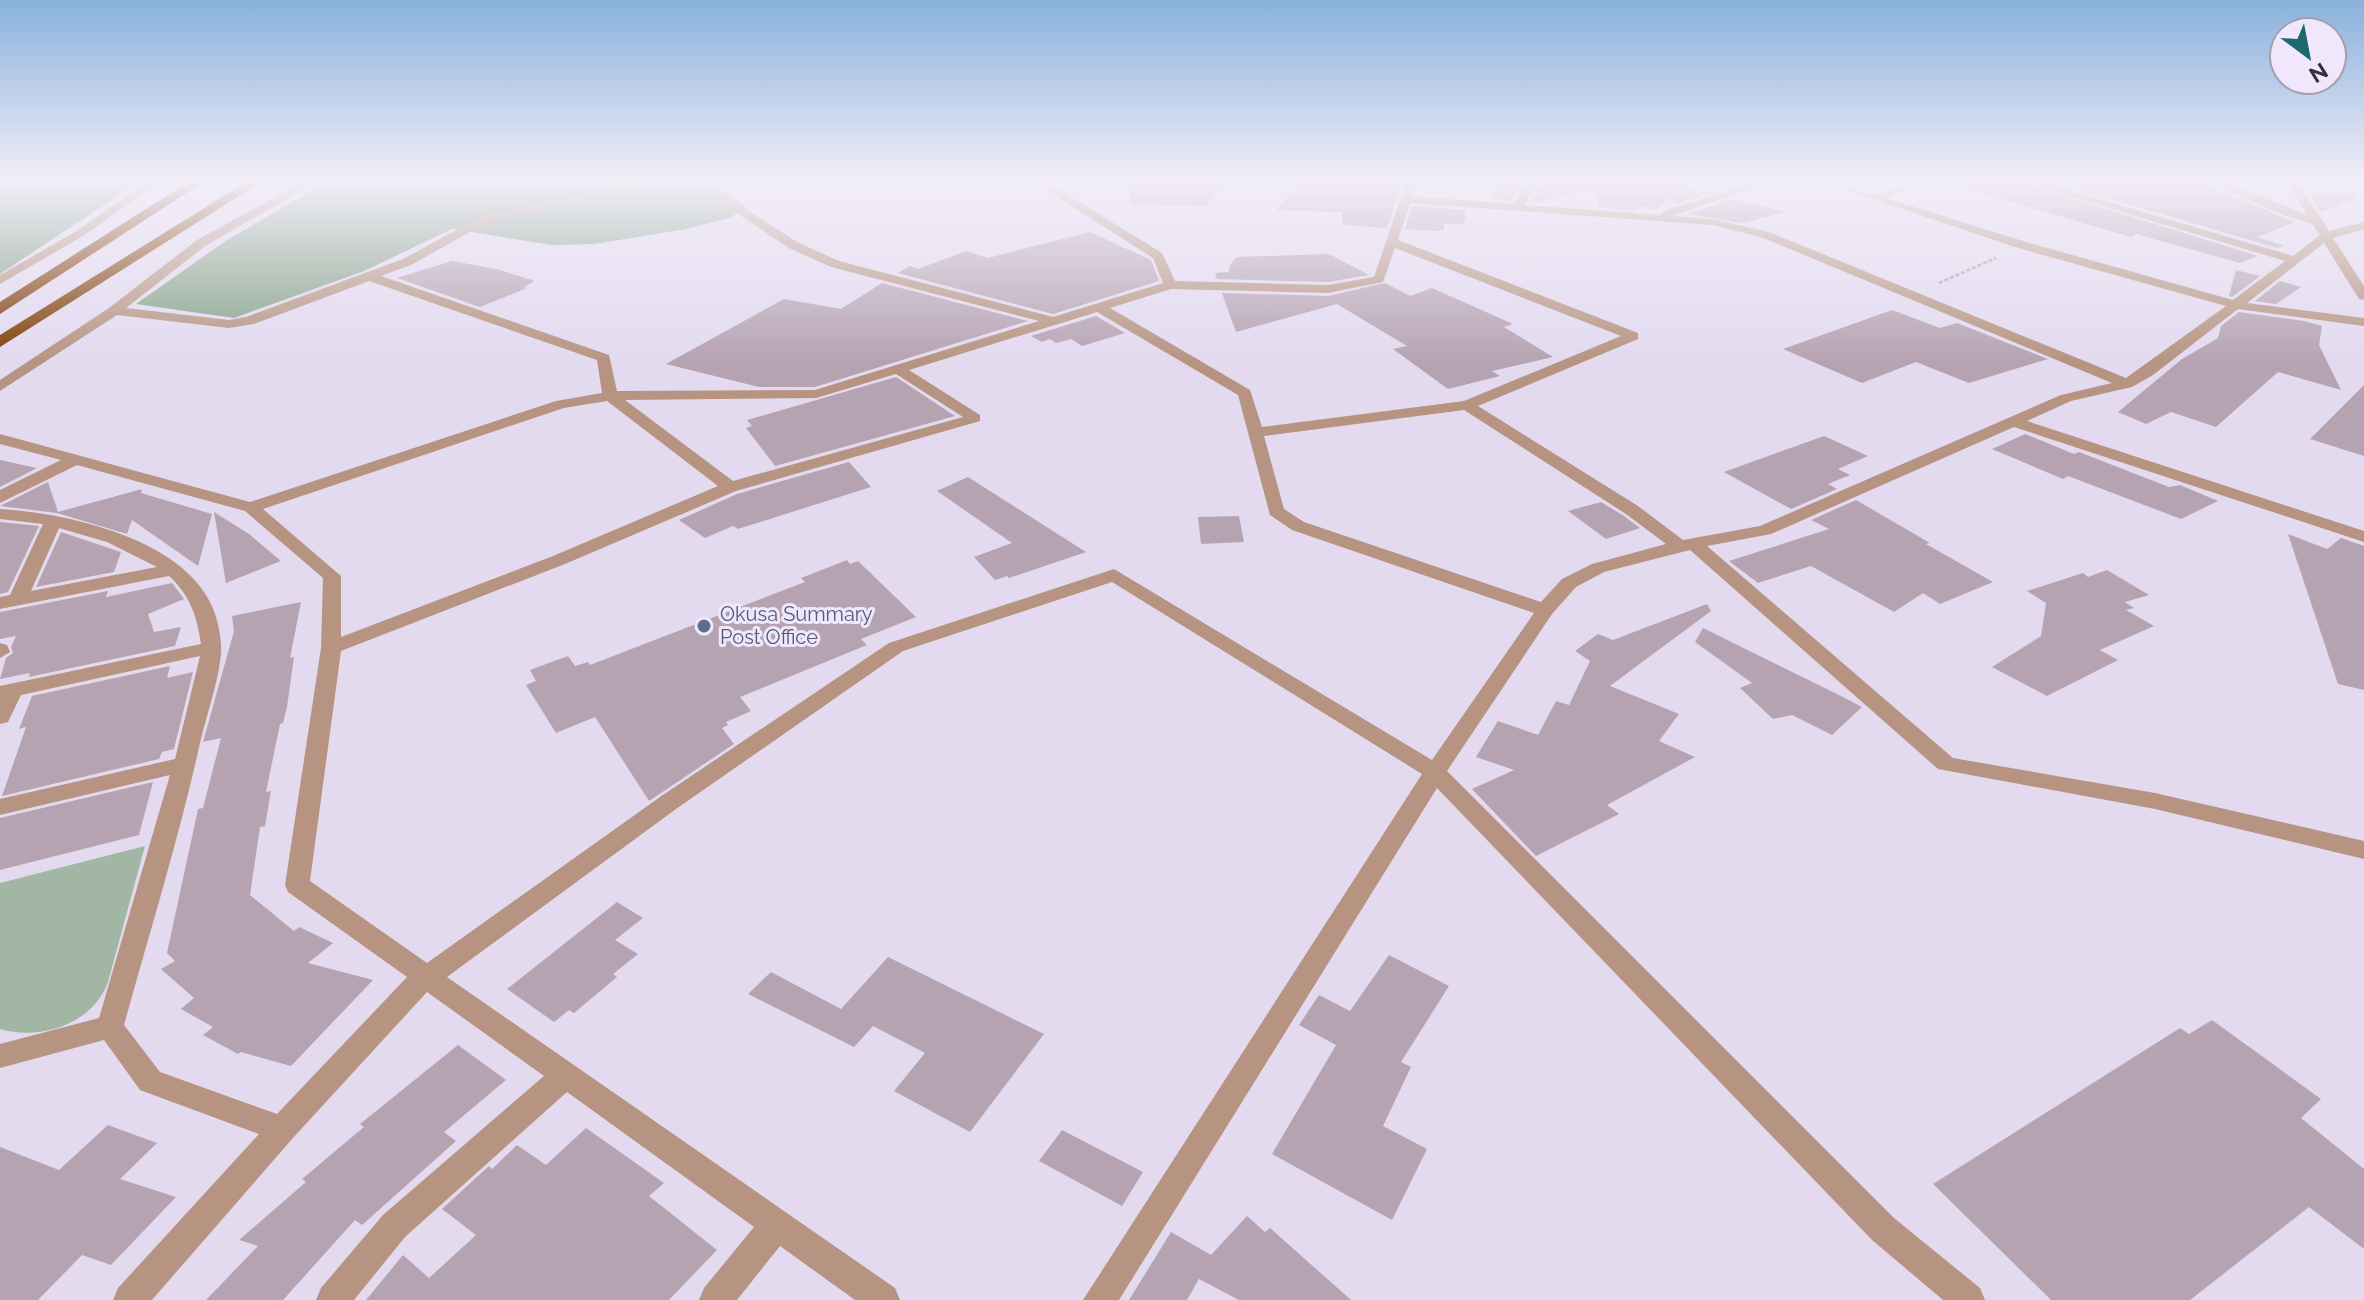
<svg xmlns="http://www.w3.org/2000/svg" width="2364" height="1300" viewBox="0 0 2364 1300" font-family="Raleway,sans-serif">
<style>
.green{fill:#a1b7a3}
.forest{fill:#86a288}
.building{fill:#b6a3b2}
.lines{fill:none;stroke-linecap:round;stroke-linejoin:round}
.path{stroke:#aca4b6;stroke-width:3;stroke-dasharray:4 2;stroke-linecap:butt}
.minor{fill:#b69481;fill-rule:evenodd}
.highway{fill:#7f3e07;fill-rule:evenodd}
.service-dot{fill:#5c6f8a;stroke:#f0e7fd;stroke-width:3}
.labels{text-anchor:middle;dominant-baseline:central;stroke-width:6;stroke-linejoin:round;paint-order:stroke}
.service-label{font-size:20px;fill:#4e5e75;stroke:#f0e7fd;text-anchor:start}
</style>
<rect width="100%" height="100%" fill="#e3daf0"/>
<path class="green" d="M145 846 108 982C93 1024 40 1041 0 1029V883Z"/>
<g class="forest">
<path d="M0 179H143L0 274Z"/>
<path d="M332 179H705L746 207 730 218 681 230 594 244 552 245 452 229 364 271 234 318 136 304 227 240Z"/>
</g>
<g class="building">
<path d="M1131 179H1230L1206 206 1130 204Z"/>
<path d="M1302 179H1399L1397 187H1401L1387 228 1342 225V212L1276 210Z"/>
<path d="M1500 179H1524L1512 201 1492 199Z"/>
<path d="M1542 179H1701L1684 187 1709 193 1676 204 1670 199 1654 210 1642 206 1633 210 1598 207 1594 193 1584 190 1539 203 1529 202Z"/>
<path d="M1962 179H2010L2258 256 2240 263 2136 234 2131 237 1961 187Z"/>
<path d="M2043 179H2192L2295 222 2257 237 2284 246 2277 248Z"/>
<path d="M2357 191 2359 197 2321 212 2309 194Z"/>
<path d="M1732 199 1786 212 1742 223 1687 214Z"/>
<path d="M1412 206 1465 210 1466 221 1461 224H1444V229L1437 231 1405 229Z"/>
<path d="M1090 232 1151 260 1159 281 1053 314 898 273 910 266 918 269 966 251 988 258Z"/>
<path d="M1329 254 1369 275 1328 282 1217 279 1215 273 1229 272 1230 265 1237 257Z"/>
<path d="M452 261 496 269 535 281 524 287 527 288 480 307 397 278Z"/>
<path d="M2236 270 2260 276 2232 297 2229 296Z"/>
<path d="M2280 281 2301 287 2276 304 2255 301Z"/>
<path d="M882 283 1028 321 815 387H759L666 364 784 299 841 309Z"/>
<path d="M1385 283 1410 296 1432 288 1513 324 1504 327 1553 357 1492 371 1500 376 1448 389 1393 349 1407 346 1337 304 1236 332 1222 293 1328 296Z"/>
<path d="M1892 310 1940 328 1957 323 2048 359 1969 383 1916 362 1862 383 1783 349Z"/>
<path d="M2239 312 2304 321 2322 326 2319 345 2341 390 2278 372 2216 427 2171 412 2146 424 2118 412 2182 359 2218 338 2221 326Z"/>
<path d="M1096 316 1125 333 1082 346 1071 339 1056 343 1050 339 1042 342 1031 336Z"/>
<path d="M896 377 955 416 775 466 746 428 752 426 747 420Z"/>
<path d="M2364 385V456L2310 439Z"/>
<path d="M2025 434 2074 454 2079 452 2169 487 2180 485 2218 501 2181 519 2068 476 2063 479 1992 449Z"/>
<path d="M1824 436 1868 456 1838 469 1850 475 1828 484 1837 489 1791 509 1724 472Z"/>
<path d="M0 460 37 468 0 487Z"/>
<path d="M849 462 871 487 738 529 733 526 705 538 679 520 737 494Z"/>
<path d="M968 477 1086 552 1009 578 1007 576 995 580 974 557 1012 543 937 491Z"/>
<path d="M48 482 58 512 142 489 141 493 212 514 198 566 132 520 127 534 57 513 0 506Z"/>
<path d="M1856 500 1930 543 1926 544 1993 582 1940 604 1923 593 1894 612 1811 566 1758 583 1729 561 1829 529 1811 520Z"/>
<path d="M1601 502 1624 516 1640 528 1606 539 1568 511Z"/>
<path d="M214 512 249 534 281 561 226 583Z"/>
<path d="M1239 516 1244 542 1201 544 1198 517Z"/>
<path d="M0 522 39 526 8 592 0 594Z"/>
<path d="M61 532 121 552 114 572 36 587Z"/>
<path d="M2288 534 2327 549 2341 538 2364 546V690L2338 684Z"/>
<path d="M847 560 850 564 858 561 916 617 861 639 867 645 740 697 751 711 726 722 728 725 722 728 734 744 649 801 595 717 556 733 526 685 536 681 530 670 568 656 575 666 588 662 590 665 805 582 801 578Z"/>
<path d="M2107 570 2149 595 2125 602 2134 608 2126 610 2154 626 2100 650 2118 660 2047 696 1992 667 2041 636 2046 603 2027 591 2083 573 2088 577Z"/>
<path d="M172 583 184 599 148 614 154 632 181 627 175 646 29 677 30 673 0 679 6 658 13 653 11 647 16 636 0 639V612L108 591 106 597Z"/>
<path d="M301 602 290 658 294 657 287 707 283 723 280 724 266 792 271 791 265 826 260 827 250 895 294 931 299 927 333 943 308 963 373 980 291 1066 241 1052 238 1054 203 1035 213 1027 181 1009 194 998 161 969 175 961 167 953 198 809 203 808 221 738 203 742 234 631 232 616Z"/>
<path d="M1707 604 1711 611 1610 686 1679 714 1659 741 1695 757 1607 805 1619 814 1536 856 1472 789 1514 770 1476 757 1498 721 1538 735 1556 701 1569 705 1590 661 1575 651 1598 634 1613 640Z"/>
<path d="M1703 628 1845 698 1862 707 1832 735 1792 715 1773 719 1740 688 1752 683 1695 642Z"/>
<path d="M170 666 167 678 193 672 174 749 162 752 159 759 2 796 26 727 19 729 32 696Z"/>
<path d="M153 782 139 835 0 870V818Z"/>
<path d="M617 902 643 918 615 940 638 954 613 974 617 977 574 1013 569 1010 554 1022 507 989Z"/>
<path d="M1389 955 1449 986 1401 1062 1411 1067 1383 1126 1427 1149 1392 1220 1272 1154 1336 1045 1299 1025 1319 995 1350 1011Z"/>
<path d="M888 957 1044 1034 970 1132 894 1091 925 1053 873 1026 854 1047 748 994 771 972 841 1009Z"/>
<path d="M2212 1020 2321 1099 2301 1118 2364 1169V1249L2309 1207 2190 1300H2051L1933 1184 2180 1028 2189 1034Z"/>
<path d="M458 1045 506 1080 444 1132 456 1141 362 1225 355 1220 283 1300H206L258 1246 239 1240 306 1182 302 1179 364 1127 360 1124Z"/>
<path d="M108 1125 157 1143 120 1179 176 1197 111 1265 82 1255 38 1300H0V1147L59 1170Z"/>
<path d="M586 1128 664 1183 649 1196 717 1250 669 1300H366L403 1255 429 1278 476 1235 442 1209 489 1166 492 1169 517 1145 546 1165Z"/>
<path d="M1062 1130 1143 1172 1122 1206 1039 1161Z"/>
<path d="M1247 1216 1265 1232 1270 1228 1351 1300H1239L1199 1279 1187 1300H1129L1171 1232 1211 1255Z"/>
</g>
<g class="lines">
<path class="path" d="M1939 283 1996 258"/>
<g class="minor">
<path d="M150 179H163L83 236 0 284V275L75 232Z"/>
<path d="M308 179H322L205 246 126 308 229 320 246 317 403 259 486 214 656 179H679L493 219 411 265 381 276 609 355 617 391 815 390 1039 321 831 267 789 248 686 179H699L797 242 839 261 1053 317 1163 283 1153 258 1029 179H1042L1162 253 1175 281 1328 285 1374 277 1407 179H1417L1412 196 1514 204 1528 179H1539L1524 205 1661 215 1662 212 1762 179H1779L1672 216 1712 219 1769 232 2126 378 2226 306 2018 248 1813 179C1835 179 1860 195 1876 194 1896 193 1912 179 1933 179L1886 198 2026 242 2233 300 2285 261 2013 179H2031L2293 256 2320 235 2312 224 2280 214 2203 179H2218L2307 215 2285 179H2296L2329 231 2364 222V229L2333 238 2364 286V300L2359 299 2324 243 2247 303 2364 318V326L2238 309 2153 375 2132 387 2071 401 2027 421 2364 531V542L2014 427 1771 534 1707 546 1953 758 2155 793 2364 841V859L2155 809 1938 769 1690 550 1604 572 1576 587 1552 614 1447 771 1894 1218 1980 1288 1985 1300H1943L1872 1240 1437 788 1119 1300H1083L1422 774 1112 582 903 651 676 809 447 977 895 1288 900 1300H855L780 1246 737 1300H699L704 1288 754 1227 567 1092 405 1237 354 1300H316L321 1288 383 1215 544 1076 427 992 292 1139 152 1300H113L118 1288 259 1134 140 1090 104 1040 0 1068V1044L99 1018 170 775 0 815V799L175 759 200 656 21 695 8 722 0 724V686L201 644C197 616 190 595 169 576L0 609V597L10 595 43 524 0 519V509C66 513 182 538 212 606 218 620 222 639 221 654 218 684 207 713 200 743 179 838 150 931 124 1025L160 1072 277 1114 407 977 288 892 285 885 321 648 323 578 245 511 77 465 0 503V490L61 460 0 444V434L250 502 556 401 602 393 597 360 369 281 254 324 229 328 117 315 0 391V380L109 308 197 240ZM1410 203 1712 225 1761 237 2112 383 2061 395 1760 526 1683 540 1638 506 1478 406 1638 339V333L1398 240ZM1395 248 1621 336 1464 401 1262 427 1250 390 1110 308 1171 289 1328 293 1383 282ZM1097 312 1238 395 1270 515 1292 530 1534 613 1432 760 1114 569 889 643 660 797 427 963 310 881 341 651 565 564 736 491 980 421V415L909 370ZM896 374 963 417 733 481 625 400 816 398ZM607 401 718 486 553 556 341 637V576L263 509 564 408ZM1464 410 1626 514 1666 544 1592 564 1562 579 1541 602 1304 522 1284 509 1264 436ZM59 528 107 542 157 567 31 591Z"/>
<path d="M0 643 7 645 10 652 0 658Z"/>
</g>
<g class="highway">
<path d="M193 179H208L0 314V302Z"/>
<path d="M251 179H266L0 347V335Z"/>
</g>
</g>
<linearGradient id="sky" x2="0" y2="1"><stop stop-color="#89b1dc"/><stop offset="0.5" stop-color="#f2eef8"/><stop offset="1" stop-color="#f2eef8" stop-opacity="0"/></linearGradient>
<rect width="2364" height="361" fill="url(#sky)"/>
<circle class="service-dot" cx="704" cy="626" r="8"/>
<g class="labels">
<g class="service-label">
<text x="720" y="614">Okusa Summary<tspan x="720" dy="23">Post Office</tspan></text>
</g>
</g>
<g transform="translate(2308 56) rotate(148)"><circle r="38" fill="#f0e7fd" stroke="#a49eaf" stroke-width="2"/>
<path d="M0-6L14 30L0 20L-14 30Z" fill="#1b686d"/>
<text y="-12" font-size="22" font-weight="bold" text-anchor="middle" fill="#333039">N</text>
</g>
</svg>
